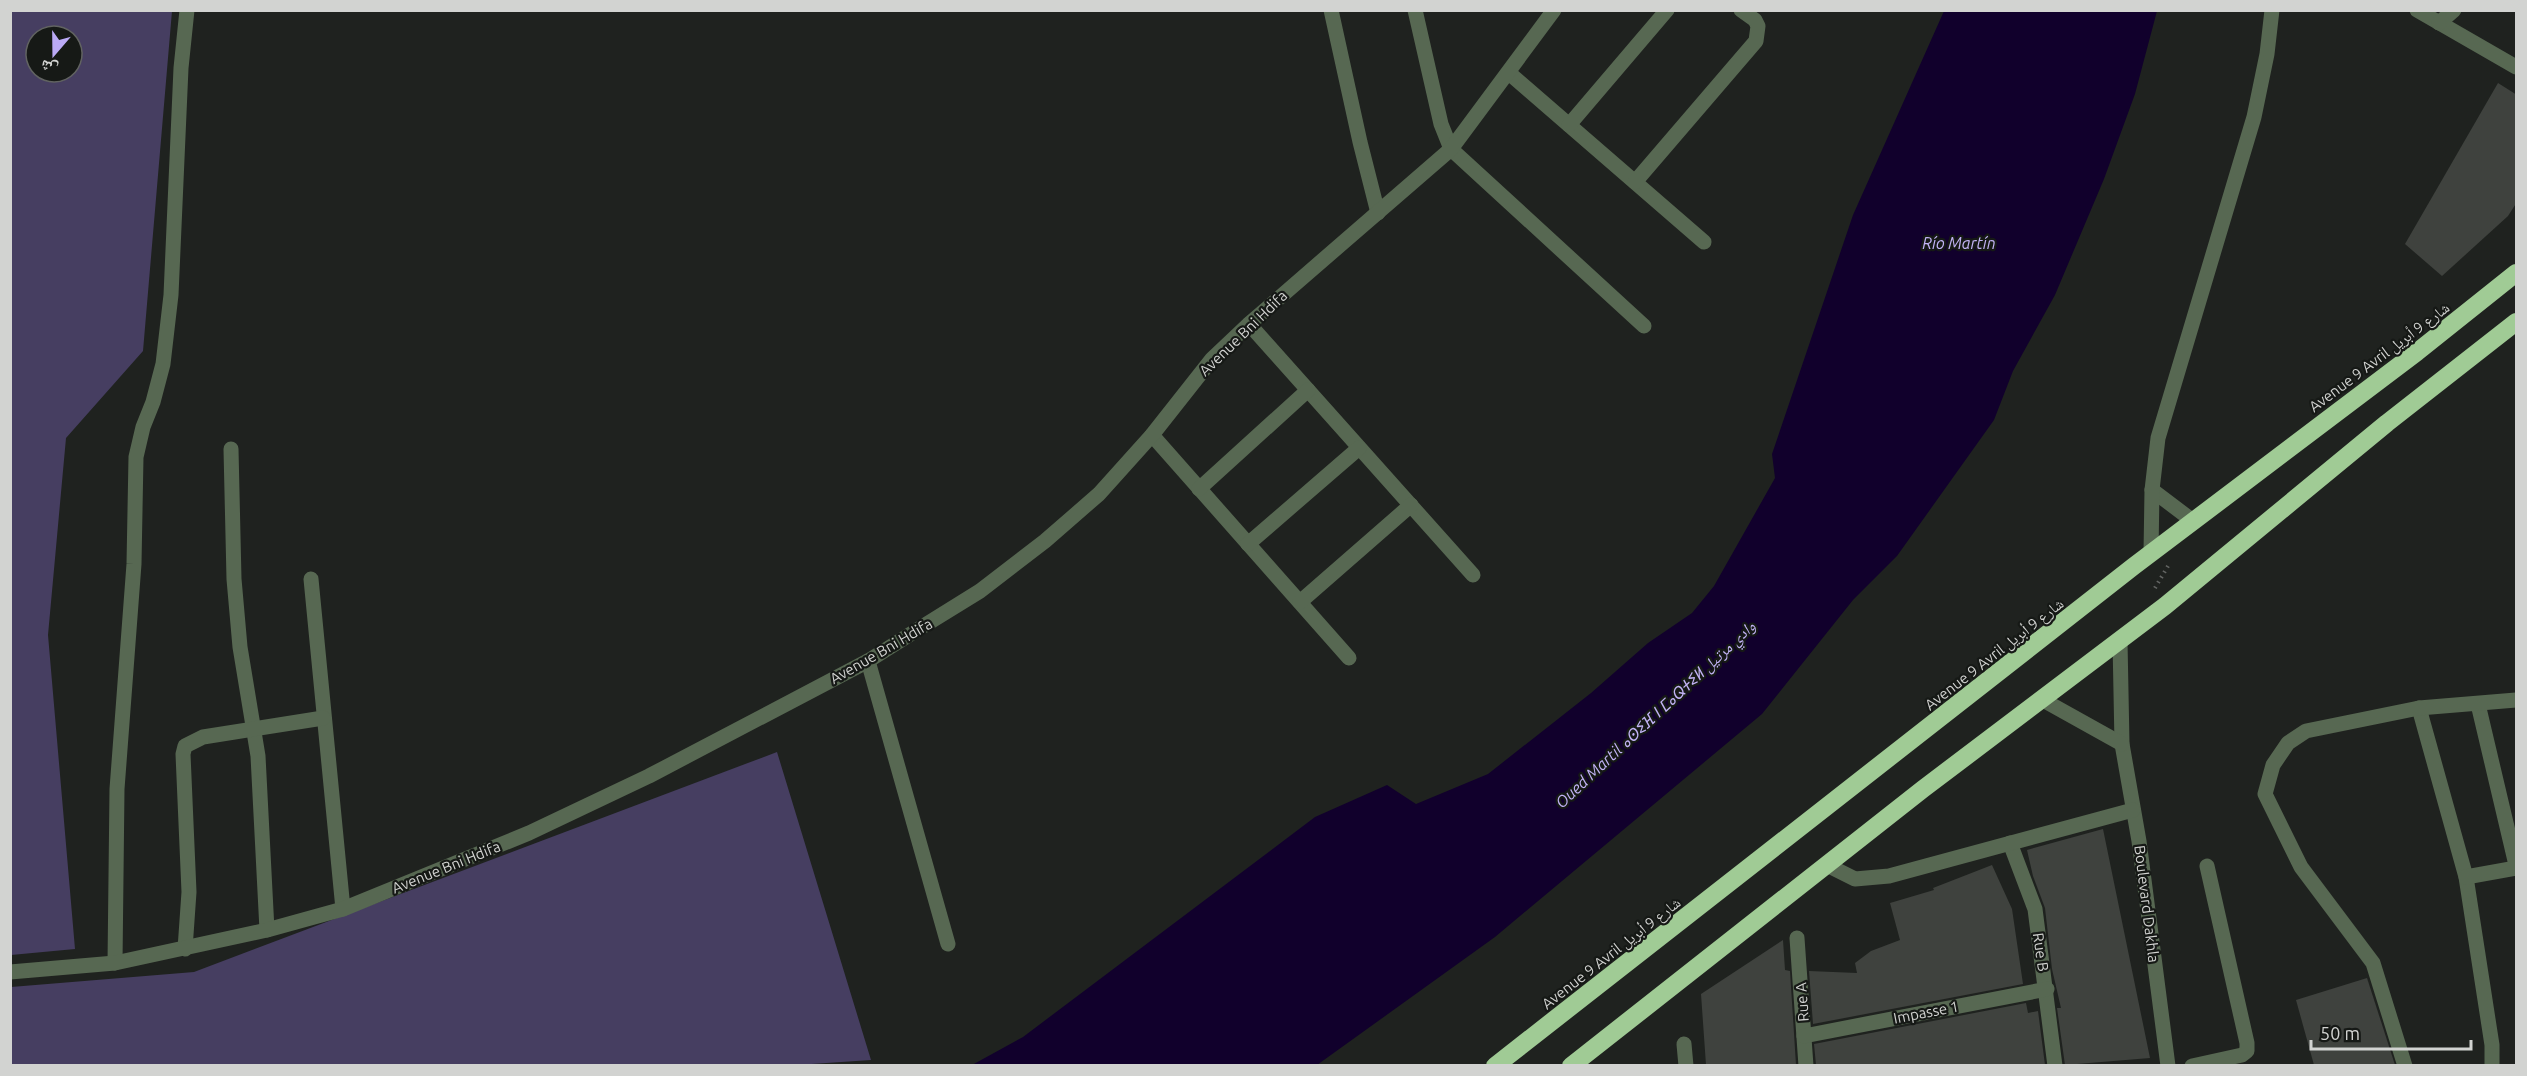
<svg xmlns="http://www.w3.org/2000/svg" width="2527" height="1076" viewBox="0 0 2527 1076" font-family="Ubuntu,'Noto Naskh Arabic','Noto Sans Tifinagh',sans-serif">
<style>
.green{fill:#463e61;fill-rule:evenodd}
.water{fill:#11002c}
.building{fill:#3f423e}
.lines{fill:none;stroke-linecap:round;stroke-linejoin:round}
.path{stroke:#646664;stroke-width:4;stroke-dasharray:1.5 4.5;stroke-linecap:butt}
.minor{stroke:#576852;stroke-width:15}
.highway{stroke:#a0cb95;stroke-width:18}
.labels{text-anchor:middle;dominant-baseline:central;stroke-width:4.5;stroke-linejoin:round;paint-order:stroke}
.street-label{font-size:15px;fill:#d2d3d1;stroke:#161916}
.water-label{font-size:16px;font-style:italic;fill:#c2b3f5;stroke:#161916}
</style>
<rect width="100%" height="100%" fill="#1f221f"/>
<g class="green">
<path d="M11 10 172 11 143 351 66 438 48 635 75 949 11 955ZM36 36H72V72H36Z"/>
<path d="M777 752 871 1060 782 1066H11V987L194 972Z"/>
</g>
<path class="water" d="M1944 11H2157L2135 94 2104 179 2055 295 2013 371 1994 420 1897 556 1853 600 1762 714 1495 937 1317 1065H972L1023 1037 1315 817 1387 785 1416 804 1488 774 1591 693 1648 643 1692 613 1714 586 1775 478 1772 454 1853 215Z"/>
<g class="building">
<path d="M2498 83 2517 95V202L2508 216 2442 276 2405 244Z"/>
<path d="M2103 829 2150 1058 2065 1065 2057 1008H2061L2052 969 2045 908 2033 876 2027 850Z"/>
<path d="M1992 865 2012 909 2023 984 1813 1024 1809 971 1857 973 1855 963 1871 951 1900 940 1890 903 1934 890 1933 888Z"/>
<path d="M1783 940 1785 970 1790 971 1796 1065H1706L1701 994Z"/>
<path d="M2367 978 2395 1065H2314L2296 1000Z"/>
<path d="M2026 1003 2028 1013 2038 1011 2045 1065H1816L1814 1044Z"/>
</g>
<g class="lines">
<path class="path" d="M2155 588 2168 566"/>
<g class="minor">
<path d="M1331 10 1360 142 1378 213"/>
<path d="M1415 10 1441 124 1451 149 1644 326"/>
<path d="M2417 10 2516 67"/>
<path d="M2439 23 2454 10"/>
<path d="M1509 73 1704 242"/>
<path d="M1569 125 1667 10"/>
<path d="M1635 182 1756 41 1758 26 1755 20 1741 10"/>
<path d="M1249 324 1473 575"/>
<path d="M1152 435 1349 658"/>
<path d="M231 449 234 579 240 647 258 756 267 930"/>
<path d="M1199 489 1308 390"/>
<path d="M2152 490 2193 521"/>
<path d="M1248 544 1359 448"/>
<path d="M2151 553 2152 490 2158 438 2254 117 2267 54 2272 10"/>
<path d="M311 579 343 909"/>
<path d="M1300 602 1411 505"/>
<path d="M2120 641 2122 744 2139 841 2168 1066"/>
<path d="M868 661 948 944"/>
<path d="M2043 700 2122 744"/>
<path d="M2478 704 2516 865"/>
<path d="M2419 708 2466 877 2492 1045V1066"/>
<path d="M2010 843 2035 909 2055 1066"/>
<path d="M1827 865 1855 879 1889 876 2133 810"/>
<path d="M2466 877 2516 868"/>
<path d="M1797 938 1806 1066"/>
<path d="M185 949 189 892 183 754 185 746 203 737 323 718"/>
<path d="M115 963 117 789 134 564 136 457 143 427 153 402 163 364 171 295 181 68 187 10"/>
<path d="M10 972 115 963 267 930 343 909 529 833 649 776 868 661 917 630 980 591 1045 541 1099 494 1152 435 1212 359 1249 324 1451 149 1554 10"/>
<path d="M1804 1036 2047 989"/>
<path d="M1684 1044 1686 1066"/>
<path d="M2192 1066 2242 1055 2247 1051V1043L2207 866"/>
<path d="M2405 1066 2373 963 2301 867 2265 794 2273 765 2288 743 2306 731 2419 708 2516 700"/>
</g>
<g class="highway">
<path d="M1495 1066 2134 566 2417 352 2516 273"/>
<path d="M1571 1066 1923 789 2165 606 2387 423 2516 322"/>
</g>
</g>
<g class="labels">
<g class="street-label">
<text transform="translate(1243 333) rotate(-44)">Avenue Bni Hdifa</text>
<text transform="translate(2379 357) rotate(-37)">Avenue 9 Avril شارع 9 أبريل</text>
<text transform="translate(881 651) rotate(-30)">Avenue Bni Hdifa</text>
<text transform="translate(1994 654) rotate(-38)">Avenue 9 Avril شارع 9 أبريل</text>
<text transform="translate(446 867) rotate(-22)">Avenue Bni Hdifa</text>
<text transform="translate(2147 904) rotate(83)">Boulevard Dakhla</text>
<text transform="translate(2041 952) rotate(82)">Rue B</text>
<text transform="translate(1611 953) rotate(-38)">Avenue 9 Avril شارع 9 أبريل</text>
<text transform="translate(1802 1002) rotate(-94)">Rue A</text>
<text transform="translate(1926 1012) rotate(-11)">Impasse 1</text>
</g>
<g class="water-label">
<text x="1959" y="243">Río Martín</text>
<text transform="translate(1655 714) rotate(-43)">Oued Martil ⴰⵙⵉⴼ ⵏ ⵎⴰⵕⵜⵉⵍ وادي مرتيل</text>
</g>
</g>
<rect width="2527" height="1076" fill="none" stroke="#d2d3d1" stroke-width="24"/>
<g transform="translate(54 54) rotate(200)"><circle r="28" fill="#161916" stroke="#616361" stroke-width="1.5"/>
<path d="M0-4.5L10 22L0 15L-10 22Z" fill="#bbaaf6"/>
<text y="-9" font-size="16" font-weight="bold" text-anchor="middle" fill="#d2d3d1">ش</text>
</g>
<path d="M2311 1040v9h160v-9" fill="none" stroke="#d2d3d1" stroke-width="3"/>
<text x="2320" y="1040" font-size="18" fill="#d2d3d1" stroke="#161916" stroke-width="4.5" paint-order="stroke">50 m</text>
</svg>
